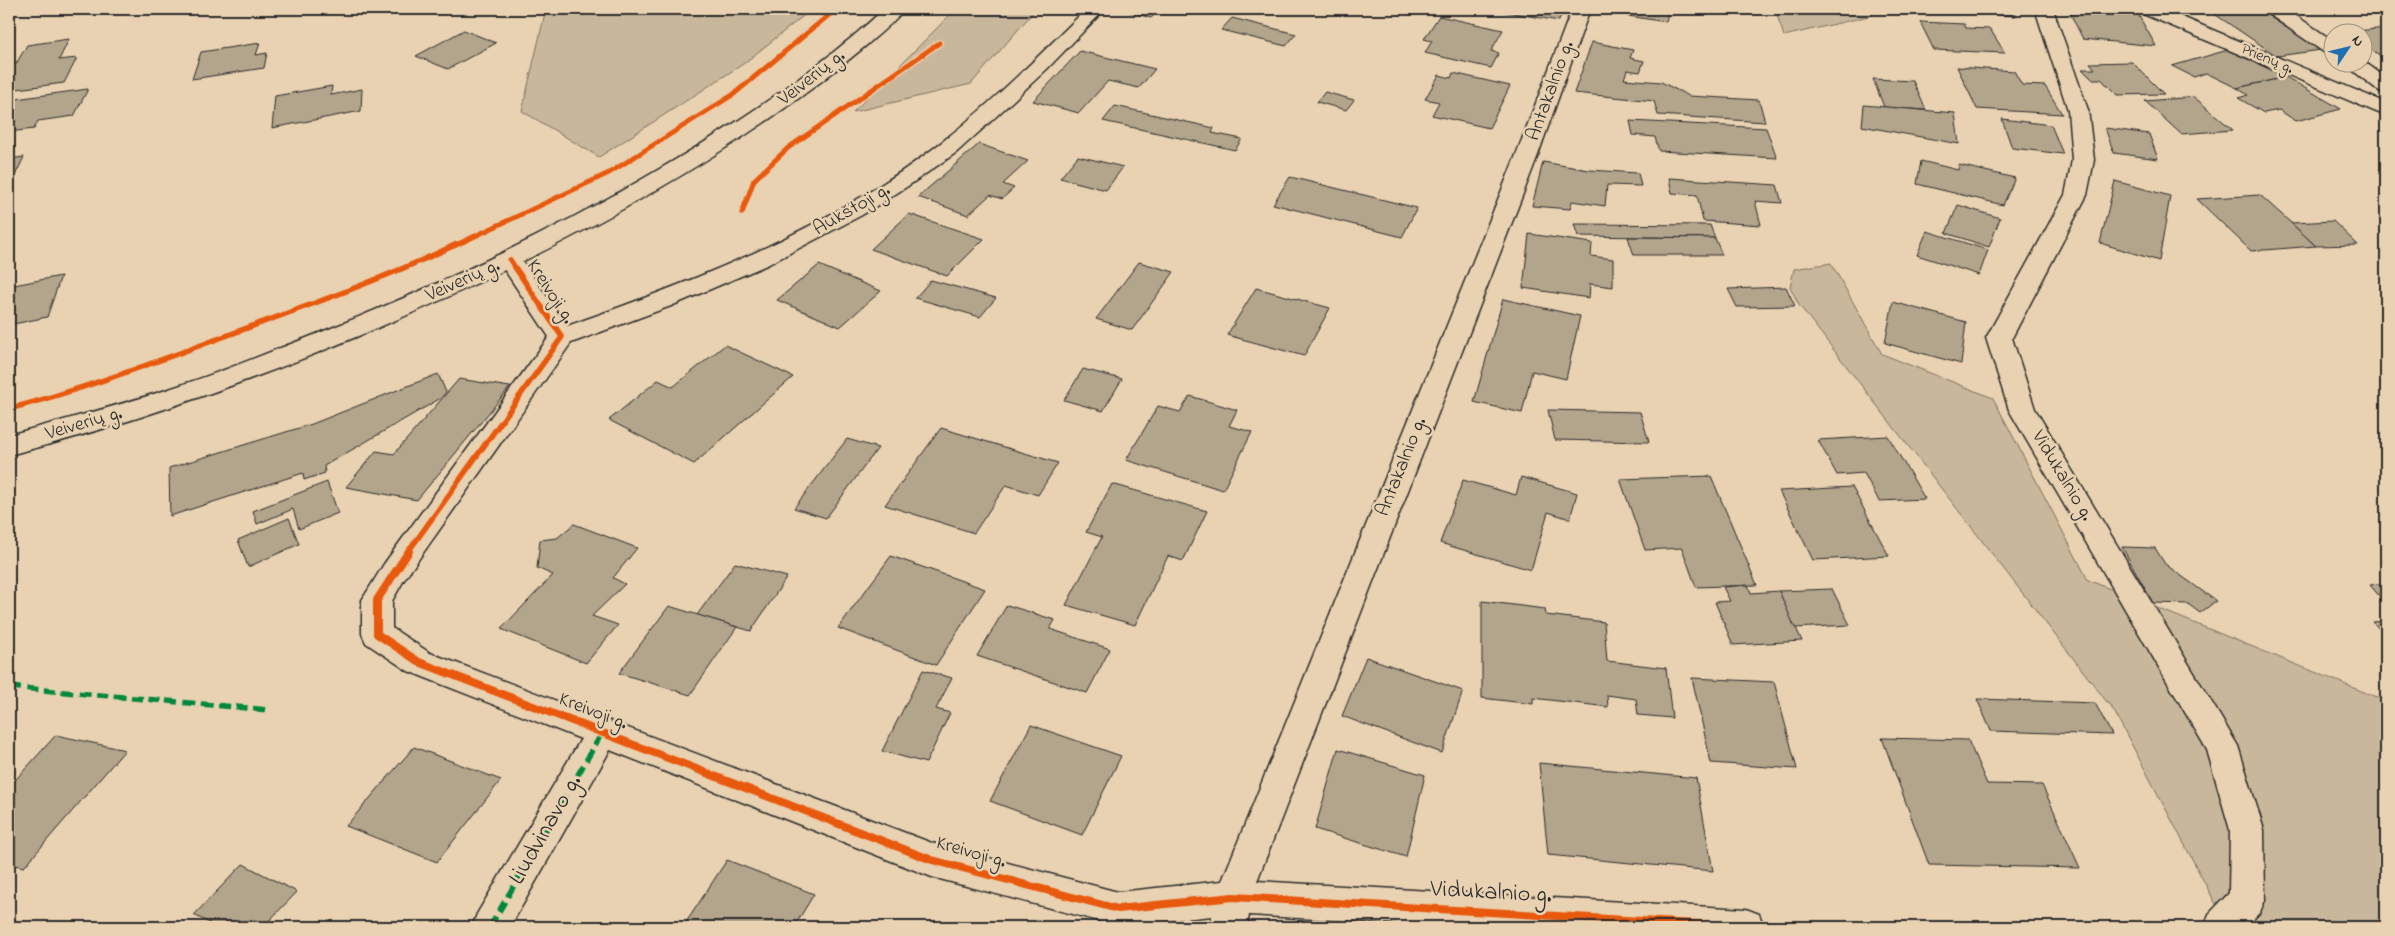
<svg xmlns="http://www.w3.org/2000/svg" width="2395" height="936" viewBox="0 0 2395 936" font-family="'Indie Flower',sans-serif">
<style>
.green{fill:#c9b79b;stroke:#7a7163}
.building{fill:#b3a48c;stroke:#2b2b2b}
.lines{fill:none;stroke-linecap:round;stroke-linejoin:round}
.minor-casing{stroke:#2b2b2b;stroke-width:3}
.major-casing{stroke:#2b2b2b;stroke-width:3}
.minor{fill:#e8d2b1;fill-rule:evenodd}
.major{fill:#e8d2b1;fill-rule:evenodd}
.quiet{stroke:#00873e;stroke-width:5.5;stroke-dasharray:12 5.5;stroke-linecap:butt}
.cycleway-far2-casing{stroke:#e8d2b1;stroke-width:8}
.cycleway-far1-casing{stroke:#e8d2b1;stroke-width:9}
.cycleway-casing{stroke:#e8d2b1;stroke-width:11}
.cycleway-far2{stroke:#e8590c;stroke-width:5}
.cycleway-far1{stroke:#e8590c;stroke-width:5.5}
.cycleway{stroke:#e8590c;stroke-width:8}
.labels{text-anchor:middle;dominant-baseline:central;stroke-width:5;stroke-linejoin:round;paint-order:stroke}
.far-street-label{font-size:16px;fill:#2b2b2b;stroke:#e8d2b1}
.street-label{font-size:20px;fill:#2b2b2b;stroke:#e8d2b1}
.near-street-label{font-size:24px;fill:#2b2b2b;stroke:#e8d2b1}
</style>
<rect width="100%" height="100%" fill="#e8d2b1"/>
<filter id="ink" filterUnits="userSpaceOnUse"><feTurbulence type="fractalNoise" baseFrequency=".02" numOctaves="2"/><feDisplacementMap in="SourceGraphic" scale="10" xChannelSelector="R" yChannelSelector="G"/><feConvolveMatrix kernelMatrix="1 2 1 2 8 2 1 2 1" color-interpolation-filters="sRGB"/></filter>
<g filter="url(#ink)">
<g class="green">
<path d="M546 9H812L743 64 599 157 522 111Z"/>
<path d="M956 9H1036L971 84 853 112Z"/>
<path d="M1775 9H1872L1873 15 1784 36Z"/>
<path d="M1831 263 1882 354 1993 398 2088 580 2386 701V927H2228L2114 711 1799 305 1790 287 1794 269Z"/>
</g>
<g class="building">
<path d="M1120 9H1156L1160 10 1151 18Z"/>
<path d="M1495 9H1563L1559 21 1494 10Z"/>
<path d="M1624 9H1669L1666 22 1622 15Z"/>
<path d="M1960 9H2012L2016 16 1962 12Z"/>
<path d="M2068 9 2136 11 2156 46 2083 39Z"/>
<path d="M2226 9H2258L2321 50 2277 56 2210 11Z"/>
<path d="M1439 16 1503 30 1491 51 1499 53 1491 68 1425 53 1432 41 1424 39Z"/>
<path d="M1232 18 1296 34 1286 46 1221 30Z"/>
<path d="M1920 22 1964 24 1966 28 1990 29 2005 53 1934 50Z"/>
<path d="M2386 28V59L2362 44V32H2347Z"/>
<path d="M464 30 496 43 448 69 416 56Z"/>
<path d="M69 39 59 60 77 58 64 83 9 90V76L27 45Z"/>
<path d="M1592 42 1633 50 1630 58 1644 61 1640 72 1627 70 1624 79 1661 82 1689 96 1759 100 1765 122 1658 115 1654 101 1574 93Z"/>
<path d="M260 43 256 55 267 53 264 68 192 79 201 52Z"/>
<path d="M2228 50 2286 77 2237 88 2206 73 2194 77 2172 66Z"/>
<path d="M1080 51 1155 69 1139 88 1108 81 1079 113 1033 101Z"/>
<path d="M2132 62 2164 94 2117 95 2101 79H2092L2082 69H2095L2090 63Z"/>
<path d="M1957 67 2014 71 2022 85 2045 86 2062 114 1977 109Z"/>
<path d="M1453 73 1510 86 1489 128 1432 115 1439 102 1425 99 1439 75 1451 78Z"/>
<path d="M2286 77 2341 109 2296 121 2279 110 2264 113 2238 98 2248 95 2237 88Z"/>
<path d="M1873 79 1913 81 1926 110 1884 107Z"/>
<path d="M332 86 331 95 362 89 361 111 272 128 275 96Z"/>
<path d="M88 89 74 116 38 121 34 129 9 132V100Z"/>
<path d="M1325 92 1354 100 1346 110 1317 102Z"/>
<path d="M2194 97 2233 130 2181 134 2145 101Z"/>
<path d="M1864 105 1955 113 1959 144 1862 126Z"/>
<path d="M1115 106 1214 128 1212 133 1242 139 1235 150 1103 121Z"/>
<path d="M2002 119 2051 125 2063 154 2012 148Z"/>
<path d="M1630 121 1766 128 1777 158 1659 151 1655 137 1633 135Z"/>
<path d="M2105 128 2149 134 2158 159 2114 153Z"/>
<path d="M979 144 1028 161 1003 184 1014 188 1002 199 990 195 968 215 918 197Z"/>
<path d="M1078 156 1123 167 1106 190 1060 178Z"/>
<path d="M24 157 9 188V159Z"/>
<path d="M1921 161 1958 170 1959 165 2015 178 2003 205 1917 184Z"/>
<path d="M1543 162 1589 170 1638 173 1641 186 1607 185 1605 206 1572 201 1570 209 1532 206Z"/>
<path d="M1290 177 1417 208 1402 237 1273 204Z"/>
<path d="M1669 178 1777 185 1782 203 1755 201 1761 225 1703 221 1697 195 1672 193Z"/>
<path d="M2115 181 2170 196 2159 261 2100 243Z"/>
<path d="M2260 195 2291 223 2316 246 2251 251 2197 199Z"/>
<path d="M1958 205 2000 218 1989 247 1946 233Z"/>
<path d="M909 214 984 239 947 276 871 249Z"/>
<path d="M2333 221 2358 245 2316 246 2291 223Z"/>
<path d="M1574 224 1710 225 1715 238 1578 236Z"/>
<path d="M1927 231 1988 250 1979 275 1917 255Z"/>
<path d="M1529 234 1592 243 1591 256 1613 259V287L1590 284 1589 298 1523 288Z"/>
<path d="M1628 237 1715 238 1722 255H1634Z"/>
<path d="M1139 262 1174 272 1132 330 1096 319Z"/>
<path d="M819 265 881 291 840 327 777 300Z"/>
<path d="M61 276 47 317 9 325V286Z"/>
<path d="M931 280 996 298 980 317 915 298Z"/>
<path d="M1786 287 1795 306 1737 307 1728 289Z"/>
<path d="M1256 288 1330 308 1304 356 1227 335Z"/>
<path d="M1503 299 1580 316 1566 379 1532 371 1522 413 1474 402Z"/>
<path d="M1893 302 1966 322 1961 364 1885 343Z"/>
<path d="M725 345 793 377 694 464 609 420 658 380 673 387Z"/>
<path d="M1083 369 1122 379 1103 411 1064 400Z"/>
<path d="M438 374 446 392 441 398 324 466 325 473 304 480 303 473 170 516 169 468 312 424Z"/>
<path d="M459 379 510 387 417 500 346 487 376 451 394 454Z"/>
<path d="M1190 396 1237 410 1229 426 1252 432 1223 490 1126 460 1158 406 1180 412Z"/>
<path d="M1548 410 1640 412 1649 442 1555 440Z"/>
<path d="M941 428 1058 463 1038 495 1006 485 974 533 885 505Z"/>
<path d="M1888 436 1925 499 1879 501 1864 473 1837 475 1818 440Z"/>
<path d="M847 439 878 448 826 518 794 508Z"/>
<path d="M1711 476 1757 585 1696 587 1682 548 1645 550 1620 479Z"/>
<path d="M1521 477 1577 493 1570 519 1548 512 1531 570 1440 543 1463 480 1516 495Z"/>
<path d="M327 482 338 513 299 529 293 509 257 524 253 511Z"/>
<path d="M1112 484 1207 511 1183 561 1168 556 1135 625 1066 605 1102 537 1086 532Z"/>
<path d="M1852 487 1889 556 1813 560 1779 491Z"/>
<path d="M289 518 299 544 248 567 238 540Z"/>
<path d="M574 524 637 548 613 578 625 584 592 616 618 625 586 663 501 629 553 575 537 568 540 540 557 538Z"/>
<path d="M2122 547 2155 548 2165 564 2216 601 2200 613 2188 604 2153 603Z"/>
<path d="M891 556 985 589 936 665 838 628Z"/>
<path d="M735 563 787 577 751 631 697 615Z"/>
<path d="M2386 583V604L2370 585Z"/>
<path d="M1748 585 1751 593 1779 591 1802 641 1733 645 1715 602 1730 601 1723 587Z"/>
<path d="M1832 589 1850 625 1795 628 1779 591Z"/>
<path d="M1482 601 1545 609 1546 615 1604 622 1607 661 1666 668 1672 718 1638 715 1636 699 1607 695 1608 707 1533 698V704L1482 698Z"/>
<path d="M1007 605 1055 620 1050 629 1110 649 1087 693 977 656Z"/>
<path d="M669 606 737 627 690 695 619 673Z"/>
<path d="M2386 621V637L2373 622Z"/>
<path d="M1366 657 1463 691 1442 753 1342 716Z"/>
<path d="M923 670 952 678 936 709 950 713 926 763 882 751Z"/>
<path d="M1692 678 1774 682 1797 769 1711 763Z"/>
<path d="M1977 699 2095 703 2112 735 1991 731Z"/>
<path d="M1031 725 1121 756 1082 835 990 801Z"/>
<path d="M56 735 125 750 24 867 9 864V787Z"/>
<path d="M1882 738 1968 740 1987 784 2042 785 2080 868 1929 865Z"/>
<path d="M414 747 501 780 437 862 346 826Z"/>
<path d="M1338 749 1425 775 1406 857 1315 829Z"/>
<path d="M1539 763 1696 778 1713 871 1548 855Z"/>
<path d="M727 860 814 894 794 927H683Z"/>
<path d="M243 864 297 892 263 927H217L194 915Z"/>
</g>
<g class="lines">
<g class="minor-casing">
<g id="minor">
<path d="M1086 9H1105L1047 69 989 123 957 152 908 186 862 215 769 264 671 306 571 343 404 580 392 601V628L430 653 932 843 1118 892 1222 881 1516 155 1572 9H1590L1538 155 1257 881 1746 909 1759 914 1764 927H1452L1249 915 1247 927H1211L1212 916 1118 926 932 877 610 750 510 927H472L477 914 581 739 408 671 366 643 362 634V600L384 564 549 337 498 260 502 255 510 253 518 255 567 326C698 280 832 228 942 142 993 102 1040 55 1086 9Z"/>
<path d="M2035 9H2053L2088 110 2094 160 2087 195 2012 338 2035 409 2238 746 2264 830 2265 900 2260 912 2246 927H2204L2209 914 2229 893 2230 830 2207 750 2009 410 1986 338 2065 195 2072 160 2068 110Z"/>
<path d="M2139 9H2163L2386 103V116L2141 13Z"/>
<path d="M2265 9H2286L2332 40V55L2325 53 2267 13Z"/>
<path d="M2362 60 2386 78V93L2379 91 2342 62H2362Z"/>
</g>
</g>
<g class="major-casing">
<path id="major" d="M884 9H904C895 22 880 33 868 44 838 69 807 93 775 115 649 202 510 272 368 332 251 381 132 424 9 455V435C67 419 126 404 184 384 225 371 264 354 304 339 419 294 531 243 639 181 726 131 810 77 884 9Z"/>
</g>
<use href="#minor" class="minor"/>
<use href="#major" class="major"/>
<g class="quiet">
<path d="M9 687 269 710"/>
<path d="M490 927 602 733"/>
</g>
<g class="cycleway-far2-casing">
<g id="cycleway-far2">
<path d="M742 213 754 180 788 148 939 43"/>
<path d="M454 246 609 173 734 94 836 9"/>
</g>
</g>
<g class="cycleway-far1-casing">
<g id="cycleway-far1">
<path d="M9 409C85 389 158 361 231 334 307 306 384 279 457 244"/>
<path d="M408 552 562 337 510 260"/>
</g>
</g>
<g class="cycleway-casing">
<path id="cycleway" d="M409 551 377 600V634L419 662 932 860 1118 909 1233 897 1746 927"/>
</g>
<use href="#cycleway-far2" class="cycleway-far2"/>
<use href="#cycleway-far1" class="cycleway-far1"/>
<use href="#cycleway" class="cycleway"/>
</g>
</g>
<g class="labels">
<g class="far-street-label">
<text transform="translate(2267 59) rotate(23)">Prienų g.</text>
</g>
<g class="street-label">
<text transform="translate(812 78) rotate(-38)">Veiverių g.</text>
<text transform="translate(1551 91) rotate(-70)">Antakalnio g.</text>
<text transform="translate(852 210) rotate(-30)">Aukštoji g.</text>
<text transform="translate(463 281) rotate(-24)">Veiverių g.</text>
<text transform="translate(550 292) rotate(57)">Kreivoji g.</text>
<text transform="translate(84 424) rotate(-16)">Veiverių g.</text>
<text transform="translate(1402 467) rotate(-68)">Antakalnio g.</text>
<text transform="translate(2062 476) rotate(59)">Vidukalnio g.</text>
<text transform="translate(593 712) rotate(21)">Kreivoji g.</text>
<text transform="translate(971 853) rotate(16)">Kreivoji g.</text>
</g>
<g class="near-street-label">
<text transform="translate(546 830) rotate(-60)">Liudvinavo g.</text>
<text transform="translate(1491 893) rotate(3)">Vidukalnio g.</text>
</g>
</g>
<rect width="2395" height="936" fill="none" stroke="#e8d2b1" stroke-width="30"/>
<rect x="15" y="15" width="2365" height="906" fill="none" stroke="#2b2b2b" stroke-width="2" filter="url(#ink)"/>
<g transform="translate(2348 48) rotate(55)"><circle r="24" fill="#e8d2b1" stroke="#9c8f7b"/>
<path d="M0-4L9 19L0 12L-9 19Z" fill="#1f6fb2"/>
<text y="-8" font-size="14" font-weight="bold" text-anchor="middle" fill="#2b2b2b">N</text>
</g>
</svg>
